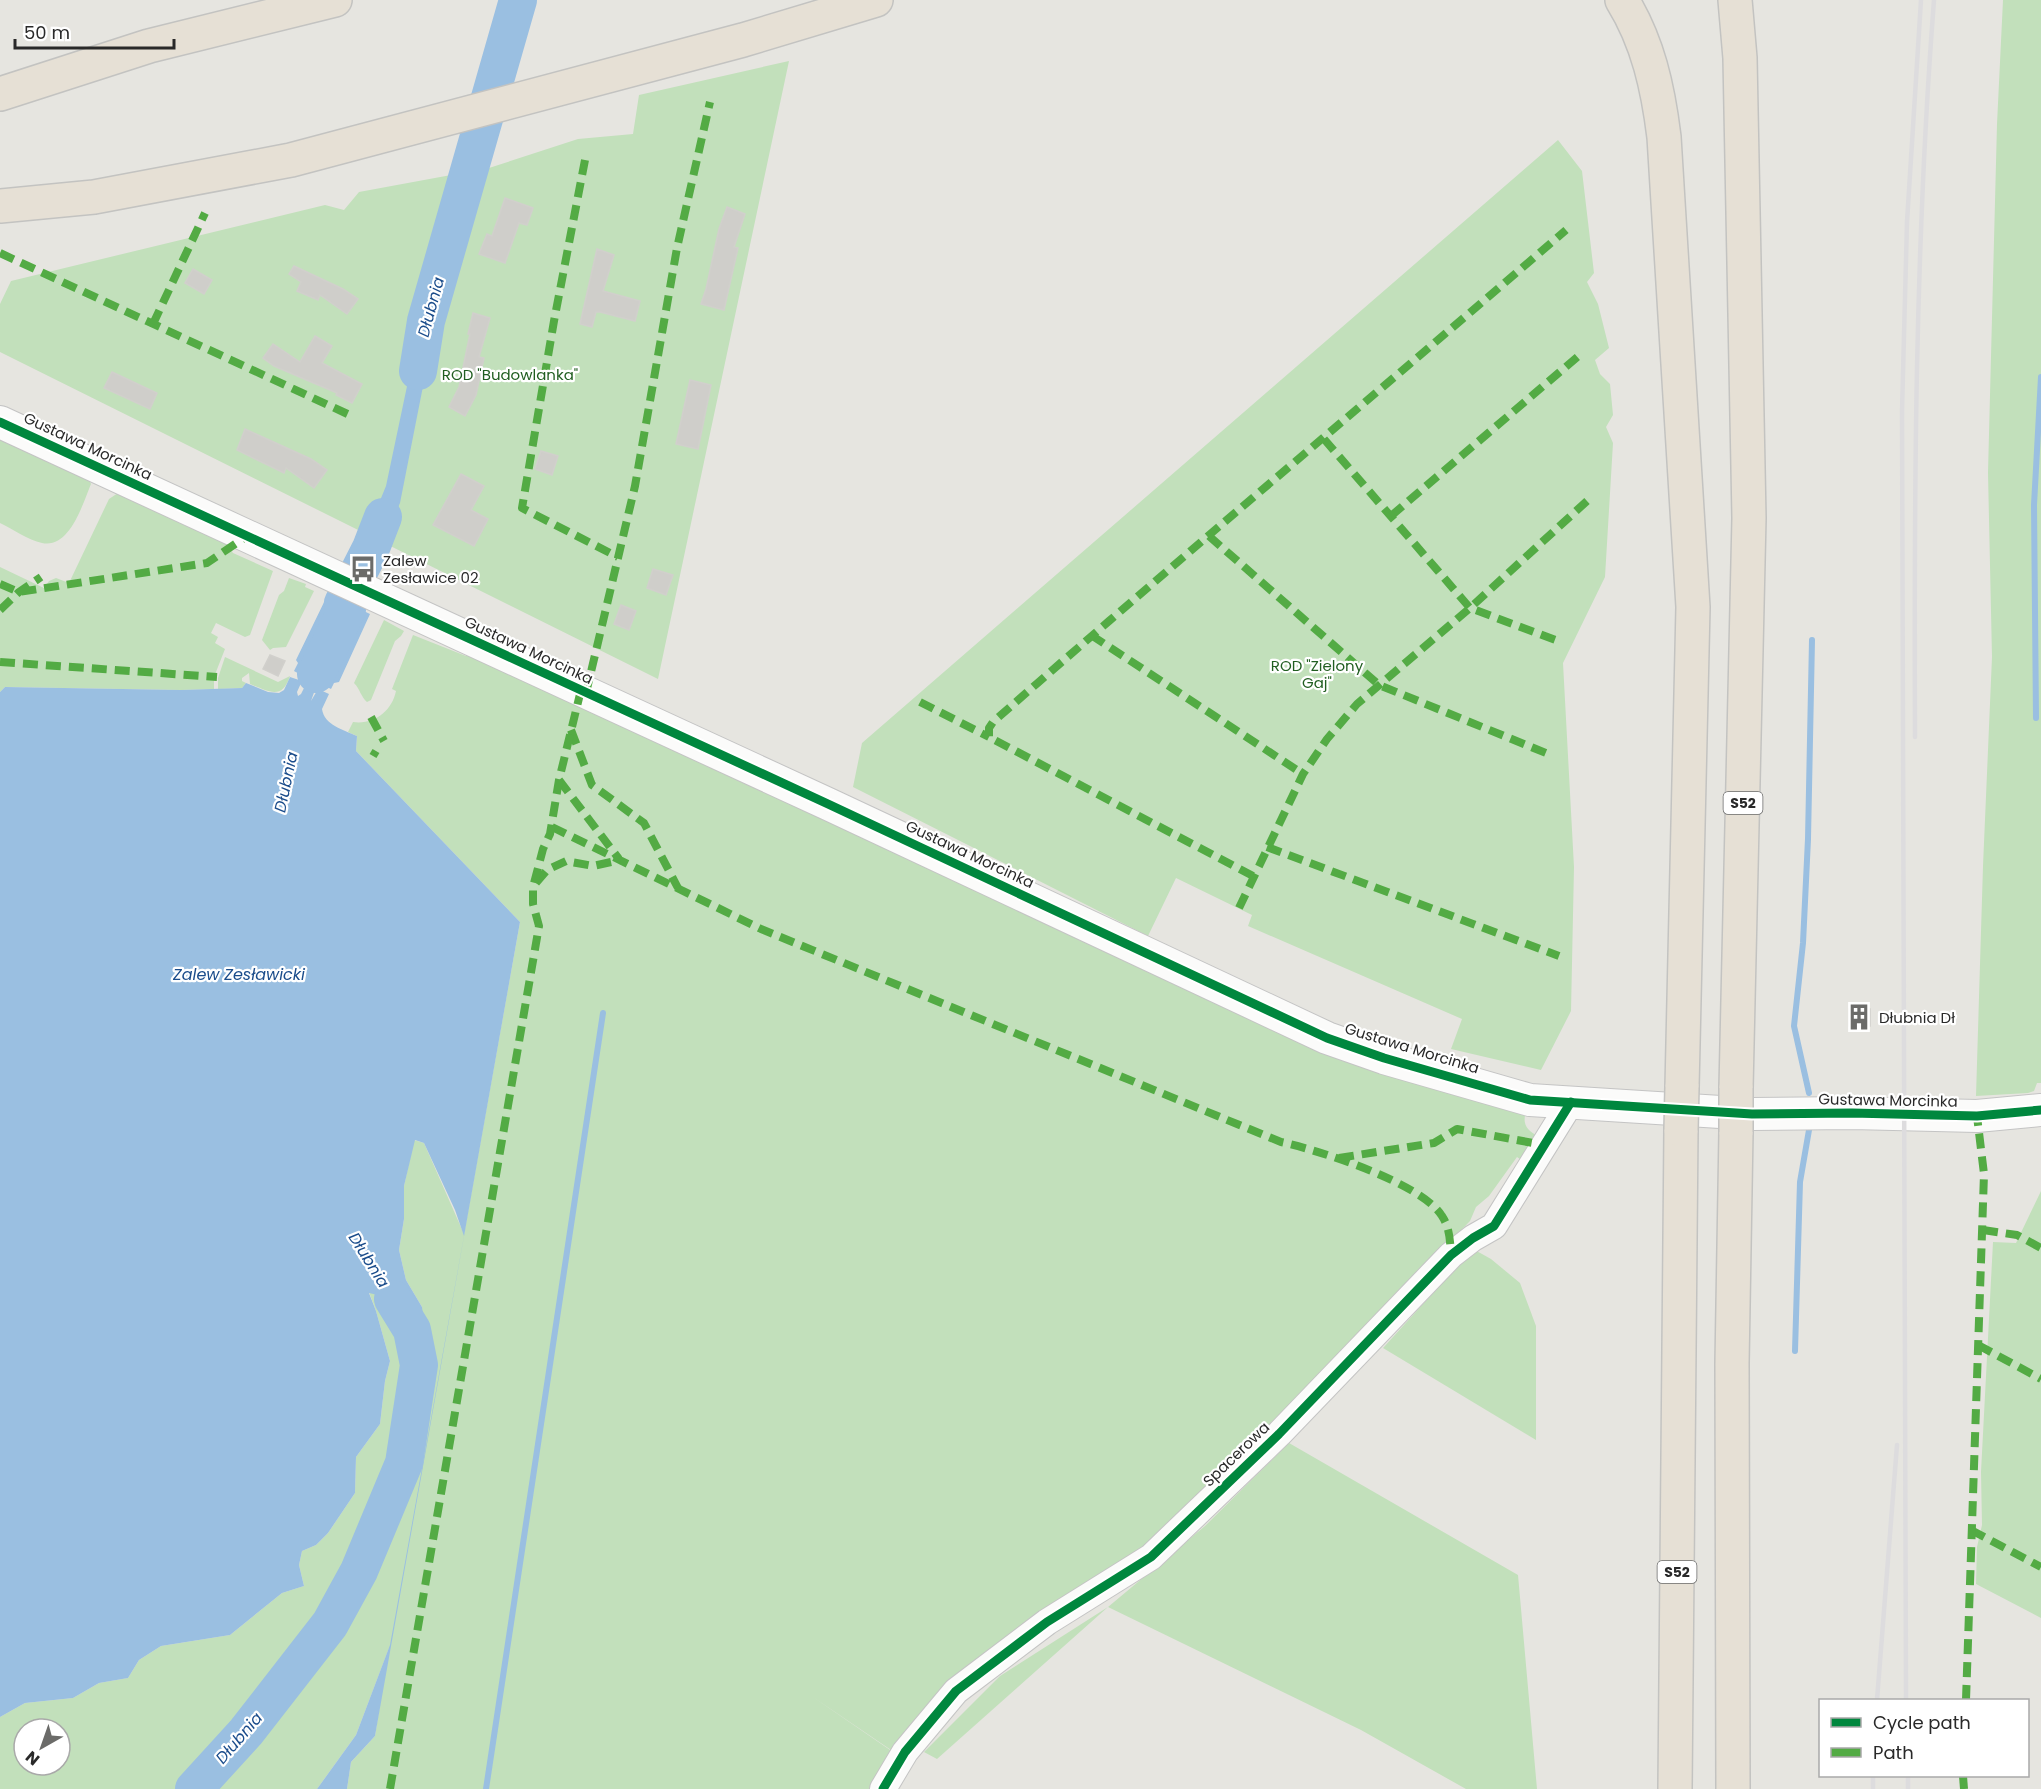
<svg xmlns="http://www.w3.org/2000/svg" width="2041" height="1789" viewBox="0 0 2041 1789" font-family="Poppins,sans-serif">
<style>
.green{fill:#c2e0bb;fill-rule:evenodd}
.water{fill:#9abfe1}
.lines{fill:none;stroke-linecap:round;stroke-linejoin:round}
.stream{stroke:#9abfe1;stroke-width:6}
.river{stroke:#9abfe1;stroke-width:38}
.building{fill:#cfceca;stroke:#d1d0cc;stroke-width:1.5}
.minor-casing{stroke:#c4c4c4;stroke-width:28}
.tertiary-casing{stroke:#c4c4c4;stroke-width:34}
.motorway-casing{stroke:#c3c3c1;stroke-width:36}
.minor{stroke:#fbfbfa;stroke-width:26}
.tertiary{stroke:#fbfbfa;stroke-width:32}
.motorway{stroke:#e6e0d5;stroke-width:33}
.rail{stroke:#dddcde;stroke-width:4.5}
.motorway-bridge-casing{stroke:#c3c3c1;stroke-width:36;stroke-linecap:butt}
.motorway-bridge{stroke:#e6e0d5;stroke-width:33}
.quiet{stroke:#53ab44;stroke-width:8;stroke-dasharray:15 8;stroke-linecap:butt}
.cycleway-casing{stroke:#fff;stroke-width:13}
.cycleway{stroke:#00873e;stroke-width:9}
.labels{text-anchor:middle;dominant-baseline:central;stroke-width:4.5;stroke-linejoin:round;paint-order:stroke}
.shield{fill:#fff;stroke:#696969;stroke-width:1.5}
.shield-label{font-size:14px;font-weight:bold;fill:#292929}
.park-label{font-size:15px;fill:#215e21;stroke:#fff}
.street-label{font-size:15px;fill:#292929;stroke:#fff}
.poi-label{font-size:15px;fill:#292929;stroke:#fff;text-anchor:start}
.water-label{font-size:16px;font-style:italic;fill:#1a4c8b;stroke:#fff}
</style>
<rect width="100%" height="100%" fill="#e6e5e0"/>
<g class="green">
<path d="M2003 0H2041V1083H2037L2034 1091 2028 1093 1976 1096 1983 866 1992 657 1988 473 1997 124Z"/>
<path d="M789 61 658 679 0 352V304L11 281 325 205 344 210 359 192 489 168 578 139 633 134 639 95Z"/>
<path d="M1558 140 1582 171 1594 273 1587 282 1598 304 1609 348 1595 360 1600 374 1610 384 1613 415 1606 427 1613 443 1605 577 1563 663 1574 867 1571 1011 1541 1070 1451 1049 1462 1019 1248 926 1252 915 1176 878 1148 936 853 787 862 743Z"/>
<path d="M0 438 88 477 91 484C83 503 70 549 42 543 28 540 13 529 0 523Z"/>
<path d="M118 493 227 544 233 553 273 571 250 635 245 637 216 623 211 633 218 637 215 643 225 649 214 677V689L181 690 5 687 0 692V567L44 588 49 581 56 578 69 583 109 499Z"/>
<path d="M289 578 306 584 305 587 314 591 286 647 273 648 270 650 262 640 279 595 284 591Z"/>
<path d="M384 620 404 631 401 636 395 641 371 700 367 702C361 697 360 689 354 683Z"/>
<path d="M413 635 466 656 476 654 1526 1112C1522 1124 1527 1131 1538 1136L1524 1162 1517 1157 1489 1196 1476 1207 1470 1221 1275 1424 1166 1529 905 1735 891 1750 810 1695 893 1752 870 1789H347L351 1762 375 1736 389 1648 356 1735 317 1789H0V1717L25 1703 73 1698 99 1683 128 1678 139 1660 161 1646 230 1635 282 1593 304 1586 299 1565 302 1551 316 1545 328 1533 355 1493 356 1457 380 1424 385 1381 390 1361 376 1311 369 1292 382 1296 409 1342 422 1307 406 1280 399 1250 404 1219V1186L414 1140 424 1143 464 1234 520 922 356 751 357 736 348 732 353 722C374 725 392 711 396 691L392 689ZM24 1729H60V1765H24Z"/>
<path d="M225 657 278 682 290 676C282 701 268 691 250 684L249 673 242 678V681L246 683 242 688 218 689V678Z"/>
<path d="M2041 1191V1618L1976 1584 1977 1547 1982 1525 1981 1472 1993 1242 2016 1243Z"/>
<path d="M1473 1249 1491 1259 1520 1283 1536 1326V1440L1383 1348Z"/>
<path d="M1289 1443 1518 1575 1537 1789H1466L1361 1730 1108 1607 937 1759 924 1752 1000 1676 1108 1607 1205 1526Z"/>
</g>
<g class="water">
<path d="M426 321 427 366 400 503 392 521 379 569 354 558 368 539V530L386 486 414 353Z"/>
<path d="M328 594 370 614 339 682 334 683 331 689 321 684 324 677 312 672V669L343 606 340 605 303 676 294 671 298 663 296 660Z"/>
<path d="M290 677 302 681 297 692 298 696 301 694 308 680 317 684 311 701 318 689 329 694 322 709C324 725 344 730 357 736L356 751 520 922 375 1736 351 1762 347 1789H317L356 1735 390 1645 464 1236 455 1210 424 1143 415 1140 404 1186V1219L399 1250 406 1280 422 1307 427 1350 409 1342 382 1296 369 1293 376 1311 390 1361 385 1381 380 1424 356 1457 355 1493 328 1533 316 1545 302 1551 299 1565 304 1586 282 1593 230 1635 161 1646 139 1660 128 1678 99 1683 73 1698 25 1703 0 1717V692L5 687 181 690 242 688 246 683 268 692 279 693 284 690Z"/>
</g>
<g class="lines">
<g class="stream">
<path d="M2036 718 2034 505 2041 377"/>
<path d="M1809 1093 1794 1026 1803 943 1808 839 1812 640"/>
<path d="M1795 1351 1800 1182 1809 1130"/>
<path d="M486 1789 603 1013"/>
</g>
<g class="river">
<path d="M418 371 426 321 518 0"/>
<path d="M316 674 347 609 343 603 371 548 383 517"/>
<path d="M194 1789 246 1732 330 1624 359 1571 404 1463 419 1365 412 1330 393 1299"/>
</g>
</g>
<g class="building">
<path d="M505 198 533 208 527 225 519 223 505 263 479 254 487 234 492 236Z"/>
<path d="M727 207 745 214 734 247 738 248 724 310 701 304 706 289 719 229Z"/>
<path d="M597 249 614 255 603 291 640 301 635 321 600 312H596L592 327 580 324Z"/>
<path d="M294 266 343 289 358 299 347 314 320 295 318 300 297 291 301 282 289 274Z"/>
<path d="M193 269 212 280 204 294 185 283Z"/>
<path d="M473 313 490 318 479 357 484 358 476 395 465 416 449 407 459 387 470 334H468Z"/>
<path d="M315 336 332 346 322 363 362 384 352 403 336 395 337 393 274 366 263 358 273 344 300 362Z"/>
<path d="M112 372 157 393 150 409 104 388Z"/>
<path d="M690 380 711 385 698 449 676 444Z"/>
<path d="M245 429 311 459 327 470 314 488 286 468 284 473 237 450Z"/>
<path d="M541 451 558 456 552 475 535 469Z"/>
<path d="M461 474 484 486 471 510 488 519 474 546 433 525Z"/>
<path d="M653 569 673 575 666 595 647 588Z"/>
<path d="M621 605 636 611 629 630 614 624Z"/>
<path d="M270 655 285 661 278 676 263 669Z"/>
<rect x="1849" y="1009" width="21" height="17"/>
</g>
<g class="lines">
<g class="minor-casing">
<path id="minor" d="M883 1789 905 1752 956 1691 1047 1622 1151 1557 1279 1434 1451 1255 1473 1238 1494 1226 1571 1102"/>
</g>
<g class="tertiary-casing">
<path id="tertiary" d="M0 422 828 804 1327 1038 1384 1058 1530 1100 1752 1114 1852 1113 1977 1116 2041 1110"/>
</g>
<g class="motorway-casing">
<g id="motorway">
<path d="M1622 0C1648 42 1658 88 1664 137L1693 607 1682 1087"/>
<path d="M1735 0 1740 58 1749 518 1736 1088"/>
<path d="M0 94 149 46 335 0"/>
<path d="M0 206 94 197 291 160 743 40 876 0"/>
<path d="M1675 1789 1681 1130"/>
<path d="M1733 1789 1732 1363 1736 1132"/>
</g>
</g>
<use href="#minor" class="minor"/>
<use href="#tertiary" class="tertiary"/>
<use href="#motorway" class="motorway"/>
<g class="rail">
<path d="M1915 737C1914 491 1915 246 1934 0"/>
<path d="M1877 1700 1897 1445"/>
<path d="M1906 1700 1902 411 1907 222 1921 0"/>
<path d="M1908 1776V1789"/>
<path d="M1873 1789V1776"/>
</g>
<g class="motorway-bridge-casing">
<g id="motorway-bridge">
<path d="M1736 1088V1132"/>
<path d="M1681 1130 1682 1087"/>
</g>
</g>
<use href="#motorway-bridge" class="motorway-bridge"/>
<g class="quiet">
<path d="M585 160 554 321 522 508 618 557"/>
<path d="M0 253 354 417"/>
<path d="M153 324 205 213"/>
<path d="M1324 439 1470 608 1558 641"/>
<path d="M1391 516 1582 353"/>
<path d="M1209 536 1379 685 1546 753"/>
<path d="M0 584 19 592 207 563 247 536"/>
<path d="M0 610 19 592 41 577"/>
<path d="M1091 635 1303 774"/>
<path d="M0 662 217 677"/>
<path d="M586 693 635 486 677 248 710 102"/>
<path d="M920 702 989 737"/>
<path d="M371 717 384 741"/>
<path d="M571 730 592 785 644 823 678 888"/>
<path d="M373 756 376 751"/>
<path d="M559 780 619 859"/>
<path d="M552 827 761 929 1281 1142C1318 1150 1422 1183 1442 1216 1450 1228 1450 1241 1451 1255"/>
<path d="M1267 847 1559 956"/>
<path d="M1253 876 989 737V728L993 722C1182 556 1375 395 1566 230"/>
<path d="M536 883 547 870 566 861 593 866 620 860"/>
<path d="M1239 908 1303 774 1327 739 1357 704 1470 608 1587 501"/>
<path d="M1339 1158 1434 1143 1457 1129 1544 1145"/>
<path d="M1983 1230 2017 1235 2041 1248"/>
<path d="M1978 1345 2041 1379"/>
<path d="M1971 1530 2041 1567"/>
<path d="M1966 1700 1984 1174 1977 1116"/>
<path d="M1963 1776 1964 1789"/>
<path d="M390 1789 539 926 533 904V887L543 849 550 834 559 780 581 690"/>
</g>
<g class="cycleway-casing">
<g id="cycleway">
<path d="M0 422 828 804 1327 1038 1384 1058 1530 1100 1752 1114 1852 1113 1977 1116 2041 1110"/>
<path d="M883 1789 905 1752 956 1691 1047 1622 1151 1557 1279 1434 1451 1255 1473 1238 1494 1226 1571 1102"/>
</g>
</g>
<use href="#cycleway" class="cycleway"/>
</g>
<defs>
<g id="bus-bare" transform="scale(2.07)"><path d="M-5-6H5V4H4V6H2V4H-2V6H-4V4H-5ZM-3.5-4V0h7V-4ZM-3.5 1.2v1.5H-2V1.2ZM2 1.2v1.5H3.5V1.2Z" fill="#6b6b69" stroke="#fff" stroke-width="2.5" paint-order="stroke"/></g>
<g id="building-bare" transform="scale(2.07)"><path d="M-4-6H4V6H1V3H-1V6H-4ZM-2.5-4.3h1.7v1.8h-1.7ZM.8-4.3h1.7v1.8H.8ZM-2.5-1h1.7V.8h-1.7ZM.8-1h1.7V.8H.8Z" fill="#6b6b69" stroke="#fff" stroke-width="2.5" paint-order="stroke"/></g>
</defs>
<g fill-rule="evenodd">
<use href="#bus-bare" x="363" y="569"/>
<use href="#building-bare" x="1859" y="1017"/>
</g>
<g class="labels">
<g class="shield">
<rect x="1723.5" y="792" width="39" height="22" rx="4.5"/>
<rect x="1657.5" y="1561" width="39" height="22" rx="4.5"/>
</g>
<g class="shield-label">
<text x="1743" y="803">S52</text>
<text x="1677" y="1572">S52</text>
</g>
<g class="park-label">
<text x="510" y="374">ROD "Budowlanka"</text>
<text x="1317" y="665">ROD "Zielony<tspan x="1317" dy="17">Gaj"</tspan></text>
</g>
<g class="street-label">
<text transform="translate(88 446) rotate(25)">Gustawa Morcinka</text>
<text transform="translate(529 650) rotate(25)">Gustawa Morcinka</text>
<text transform="translate(970 854) rotate(25)">Gustawa Morcinka</text>
<text transform="translate(1412 1048) rotate(17)">Gustawa Morcinka</text>
<text transform="translate(1888 1100) rotate(1)">Gustawa Morcinka</text>
<text transform="translate(1236 1454) rotate(-44)">Spacerowa</text>
</g>
<g class="poi-label">
<text x="383" y="560">Zalew<tspan x="383" dy="17">Zesławice 02</tspan></text>
<text x="1879" y="1017">Dłubnia Dł</text>
</g>
<g class="water-label">
<text transform="translate(431 307) rotate(-75)">Dłubnia</text>
<text transform="translate(286 782) rotate(-78)">Dłubnia</text>
<text x="239" y="974">Zalew Zesławicki</text>
<text transform="translate(369 1260) rotate(58)">Dłubnia</text>
<text transform="translate(239 1738) rotate(-49)">Dłubnia</text>
</g>
</g>
<rect x="1819" y="1699" width="210" height="78" fill="#ffffff" stroke="#a9a9a9" stroke-width="1.5"/>
<rect x="1831" y="1718" width="30" height="9" fill="#00873e" stroke="#a9a9a9" stroke-width="1.5"/>
<text x="1873" y="1729" font-size="18" fill="#292929">Cycle path</text>
<rect x="1831" y="1748" width="30" height="9" fill="#53ab44" stroke="#a9a9a9" stroke-width="1.5"/>
<text x="1873" y="1759" font-size="18" fill="#292929">Path</text>
<g transform="translate(42 1747) rotate(220)"><circle r="28" fill="#ffffff" stroke="#a9a9a9" stroke-width="1.5"/>
<path d="M0-4.5L10 22L0 15L-10 22Z" fill="#6b6b69"/>
<text y="-9" font-size="16" font-weight="bold" text-anchor="middle" fill="#292929">N</text>
</g>
<path d="M15 39v9h159v-9" fill="none" stroke="#292929" stroke-width="3"/>
<text x="24" y="39" font-size="18" fill="#292929" stroke="#ffffff" stroke-width="4.5" paint-order="stroke">50 m</text>
</svg>
